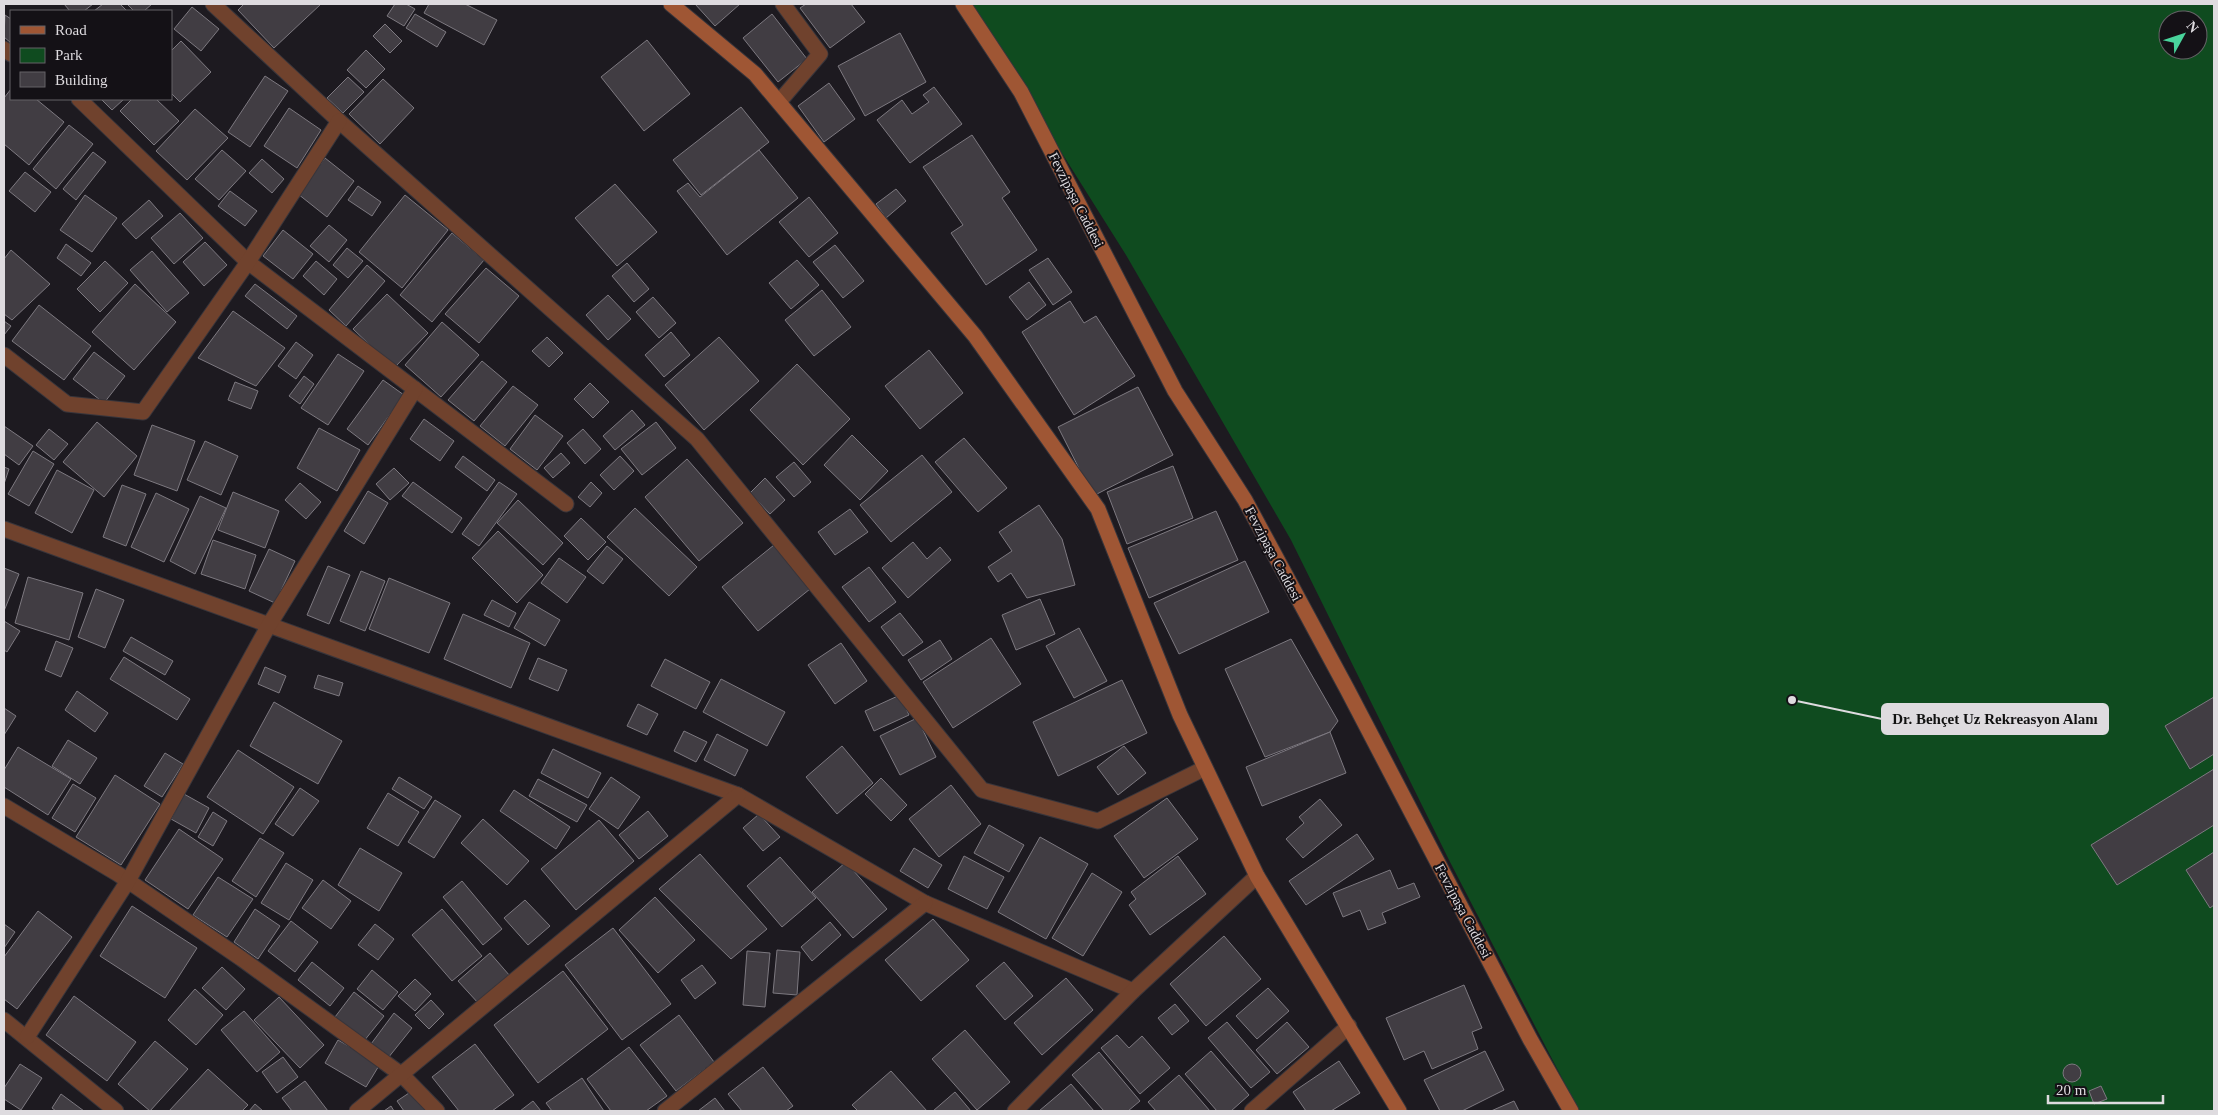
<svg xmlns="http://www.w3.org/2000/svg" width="2218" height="1115" viewBox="0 0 2218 1115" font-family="'Times New Roman',serif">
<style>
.green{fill:#0f4b1f;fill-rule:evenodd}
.building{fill:#413d43;stroke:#7d7980}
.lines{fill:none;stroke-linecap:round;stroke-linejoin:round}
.street-casing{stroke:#38353b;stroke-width:17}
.secondary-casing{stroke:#38353b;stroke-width:17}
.street{stroke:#70422d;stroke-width:15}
.secondary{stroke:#9f5634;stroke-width:15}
.labels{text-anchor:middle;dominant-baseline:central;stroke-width:4;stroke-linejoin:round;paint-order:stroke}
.street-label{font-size:14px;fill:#dedbdf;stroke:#141116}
.leader{fill:none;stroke:#dedbdf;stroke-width:2}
.callout-dot{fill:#dedbdf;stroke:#141116;stroke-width:2}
.callout{fill:#dedbdf;stroke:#dedbdf;stroke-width:2}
.callout-label{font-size:15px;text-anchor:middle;font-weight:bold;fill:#111}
</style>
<rect width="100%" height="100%" fill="#1d1a20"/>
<path class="green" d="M968 4H2214V1111H1579L1449 860 1291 540 1126 255ZM2168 20H2198V50H2168Z"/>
<g class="building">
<path d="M64 4H93L84 11H70Z"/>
<path d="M103 4H120L127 11H94Z"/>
<path d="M127 4H152L144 11H134Z"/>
<path d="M244 4H321L274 48 238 10Z"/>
<path d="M395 4H406L415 9 404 26 387 16Z"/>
<path d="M429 4H465L497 20 484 45 424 13Z"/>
<path d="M695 4H740L715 26Z"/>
<path d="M806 4H851L865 22 830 48 800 8Z"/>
<path d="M192 7 219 29 201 51 174 29Z"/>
<path d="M415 14 446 32 437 47 406 28Z"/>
<path d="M772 14 807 59 778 82 743 38Z"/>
<path d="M5 15 11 19V43L4 37Z"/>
<path d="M385 24 402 41 390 53 373 36Z"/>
<path d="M900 33 926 82 865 116 838 66Z"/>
<path d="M647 40 690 94 644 131 601 77Z"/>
<path d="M181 41 211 72 180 102 171 93V51Z"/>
<path d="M366 50 385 69 366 88 347 70Z"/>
<path d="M265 76 288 91 250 147 228 132Z"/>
<path d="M348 77 364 92 343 113 327 98Z"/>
<path d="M383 79 414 108 380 144 349 114Z"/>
<path d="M829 83 855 119 824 142 798 106Z"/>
<path d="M934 87 962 124 910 163 877 120 902 100 912 114 929 102 923 95Z"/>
<path d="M11 89V99H36L64 122 29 165 4 144V98Z"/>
<path d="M101 99H124L112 110Z"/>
<path d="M132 99H156L179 121 154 145 120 111Z"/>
<path d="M741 107 769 142 701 195 673 160Z"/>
<path d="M289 108 321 130 297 168 264 146Z"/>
<path d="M195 109 228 138 187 180 156 151Z"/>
<path d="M69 125 93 144 56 189 33 169Z"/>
<path d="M972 135 1010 192 1002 198 1037 250 986 285 951 233 963 225 923 167Z"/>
<path d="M222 150 246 171 219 200 195 179Z"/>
<path d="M759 150 798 198 727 255 677 191 688 183 700 197Z"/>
<path d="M93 152 106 162 76 200 63 189Z"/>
<path d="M325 158 354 181 327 217 298 194Z"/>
<path d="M262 159 284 179 272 193 249 173Z"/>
<path d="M25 172 51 192 35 212 9 191Z"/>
<path d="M615 184 657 232 617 266 575 218Z"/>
<path d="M358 186 381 202 372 216 348 200Z"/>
<path d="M896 189 906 201 886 218 876 204Z"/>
<path d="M230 191 257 211 245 226 218 206Z"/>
<path d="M85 195 117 218 92 252 60 230Z"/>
<path d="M405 195 448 230 402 288 359 252Z"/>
<path d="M809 197 838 233 809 257 779 222Z"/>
<path d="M149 200 163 216 136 239 122 224Z"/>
<path d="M180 213 203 238 174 264 151 238Z"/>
<path d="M329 225 347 240 329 262 310 246Z"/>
<path d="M283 230 313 254 293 279 263 256Z"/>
<path d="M452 233 484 260 432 322 400 295Z"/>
<path d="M205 242 227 265 204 286 183 262Z"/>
<path d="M66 244 91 263 81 276 57 258Z"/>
<path d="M835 245 864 281 843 298 813 262Z"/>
<path d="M347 248 363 261 348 278 333 265Z"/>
<path d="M11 250 50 284 12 320 4 314V259Z"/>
<path d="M152 251 189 293 167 312 130 270Z"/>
<path d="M1048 258 1072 292 1053 305 1029 270Z"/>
<path d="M797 260 819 285 791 309 769 283Z"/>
<path d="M105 261 128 283 100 312 77 289Z"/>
<path d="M316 261 337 279 324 295 303 276Z"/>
<path d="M627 263 649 289 634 302 612 276Z"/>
<path d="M367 265 385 281 346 326 329 310Z"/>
<path d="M486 268 519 296 479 343 445 314Z"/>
<path d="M1029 282 1046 305 1027 320 1009 297Z"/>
<path d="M135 284 176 322 134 370 92 332Z"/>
<path d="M255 284 297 316 287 329 245 296Z"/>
<path d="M822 290 851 327 814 356 785 320Z"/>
<path d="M387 294 428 333 394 368 353 329Z"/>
<path d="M608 295 631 319 608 340 586 315Z"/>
<path d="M653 297 676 323 659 338 636 312Z"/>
<path d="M1070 301 1084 323 1096 316 1135 376 1074 415 1022 332Z"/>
<path d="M39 305 91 346 64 380 12 341Z"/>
<path d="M233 311 285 348 256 386 198 358Z"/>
<path d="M4 321 11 326 4 335Z"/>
<path d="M442 322 479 355 441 397 405 365Z"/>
<path d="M671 332 690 355 664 377 645 355Z"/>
<path d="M547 337 563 353 549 367 532 351Z"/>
<path d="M719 337 759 381 704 430 665 385Z"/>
<path d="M296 342 313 355 296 379 278 366Z"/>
<path d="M929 350 963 393 920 429 885 386Z"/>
<path d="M94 352 125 376 104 403 73 379Z"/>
<path d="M338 354 364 371 328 425 301 408Z"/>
<path d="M482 361 507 382 474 421 448 400Z"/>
<path d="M797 364 850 419 803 465 750 410Z"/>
<path d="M304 376 314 384 300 404 289 396Z"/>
<path d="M383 380 404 395 368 445 347 429Z"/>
<path d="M235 382 258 391 251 409 228 400Z"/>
<path d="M590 383 609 402 593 418 574 399Z"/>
<path d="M513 386 538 405 505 446 480 426Z"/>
<path d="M1138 387 1173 455 1093 496 1058 427Z"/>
<path d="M632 410 645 425 615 450 603 436Z"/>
<path d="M535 415 563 436 537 470 510 449Z"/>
<path d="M424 419 454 441 440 461 410 439Z"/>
<path d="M97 422 137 456 104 497 63 462Z"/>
<path d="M656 422 676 448 642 475 621 449Z"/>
<path d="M152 425 195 441 177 491 134 475Z"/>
<path d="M4 426 33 446 19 465 4 454Z"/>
<path d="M319 428 360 450 337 491 297 468Z"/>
<path d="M49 429 68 444 54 460 36 445Z"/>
<path d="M583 429 601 449 585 464 567 443Z"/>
<path d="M852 435 888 471 860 500 824 465Z"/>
<path d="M964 438 1007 488 978 512 935 462Z"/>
<path d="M205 441 238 456 221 495 187 480Z"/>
<path d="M33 451 54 464 29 506 8 494Z"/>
<path d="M561 453 570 463 553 478 544 468Z"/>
<path d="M922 455 952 492 891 542 860 505Z"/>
<path d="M463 456 495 480 487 491 455 467Z"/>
<path d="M620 456 634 471 614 490 600 475Z"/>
<path d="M687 459 743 523 699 561 645 497Z"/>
<path d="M794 462 811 482 794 497 776 477Z"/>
<path d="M1173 466 1193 518 1127 544 1107 492Z"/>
<path d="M4 467 9 469 4 484Z"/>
<path d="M394 468 409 483 390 500 376 484Z"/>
<path d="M57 470 94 490 72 533 35 513Z"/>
<path d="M765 478 785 500 770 514 750 493Z"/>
<path d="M413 482 462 518 452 533 402 496Z"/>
<path d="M499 482 517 494 479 546 462 534Z"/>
<path d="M591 482 602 493 590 507 578 497Z"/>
<path d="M300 483 321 502 306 519 285 500Z"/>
<path d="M122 485 146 494 126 546 103 537Z"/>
<path d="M368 491 388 503 364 544 344 531Z"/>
<path d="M233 492 279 511 265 548 218 530Z"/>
<path d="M156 493 189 509 164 562 131 547Z"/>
<path d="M200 496 226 508 195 574 170 561Z"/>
<path d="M518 500 563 543 543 565 497 523Z"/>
<path d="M1039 505 1062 539 1075 585 1027 598 1011 573 998 582 988 567 1012 551 999 532Z"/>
<path d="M635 508 697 567 669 596 607 537Z"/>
<path d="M850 509 868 532 835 555 818 532Z"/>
<path d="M1216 511 1238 560 1149 598 1128 548Z"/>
<path d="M581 518 606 542 588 560 564 536Z"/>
<path d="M498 531 543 575 517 603 472 558Z"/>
<path d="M213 540 256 555 245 589 201 574Z"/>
<path d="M913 542 927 559 940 547 951 560 908 598 882 568Z"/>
<path d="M774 545 810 589 758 631 722 587Z"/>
<path d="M607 546 623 559 603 584 587 571Z"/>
<path d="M269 549 295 561 275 603 249 591Z"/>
<path d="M559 558 586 577 567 603 541 583Z"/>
<path d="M1245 561 1269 612 1179 654 1154 603Z"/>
<path d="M328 566 350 575 329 624 307 615Z"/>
<path d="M869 567 896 602 869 622 842 587Z"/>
<path d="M4 568 19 574 4 611Z"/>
<path d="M361 571 385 581 365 631 340 621Z"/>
<path d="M28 577 83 593 69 640 15 623Z"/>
<path d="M389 578 450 603 429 653 369 629Z"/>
<path d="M96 589 124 600 105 648 78 637Z"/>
<path d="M1040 599 1055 634 1016 650 1002 615Z"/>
<path d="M492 600 516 613 509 627 484 615Z"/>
<path d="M529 602 560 620 545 646 514 628Z"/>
<path d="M900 613 923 642 903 656 881 627Z"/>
<path d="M463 614 530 643 511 688 444 659Z"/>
<path d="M4 621 20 631 7 652 4 650Z"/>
<path d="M1079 628 1107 681 1074 698 1046 646Z"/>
<path d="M131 637 173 661 165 675 123 651Z"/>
<path d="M991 638 1021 684 953 728 923 682Z"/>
<path d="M1291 639 1338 721 1330 732 1265 757 1225 669Z"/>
<path d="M940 640 952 659 921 680 908 660Z"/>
<path d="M56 641 73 648 61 677 45 670Z"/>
<path d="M841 643 867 681 835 704 808 665Z"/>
<path d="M124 657 190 699 177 720 110 679Z"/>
<path d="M538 658 567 670 558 691 529 679Z"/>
<path d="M665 659 710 682 696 709 651 686Z"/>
<path d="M265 667 286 676 279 693 258 684Z"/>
<path d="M318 675 343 683 339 696 314 688Z"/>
<path d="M721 679 785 712 767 746 703 712Z"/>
<path d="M1122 680 1147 733 1058 776 1033 722Z"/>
<path d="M77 691 108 713 95 732 65 710Z"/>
<path d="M900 695 909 715 874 731 865 711Z"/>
<path d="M2214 697V754L2190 769 2165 726Z"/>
<path d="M274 702 342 741 318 784 250 746Z"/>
<path d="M638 704 658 714 647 735 627 726Z"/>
<path d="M4 708 16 716 4 735Z"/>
<path d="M917 718 936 757 900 775 880 736Z"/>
<path d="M684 731 707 742 696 762 674 751Z"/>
<path d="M1330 732 1346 773 1262 806 1246 767Z"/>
<path d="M717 734 748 750 735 776 704 760Z"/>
<path d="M68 740 97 758 80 784 52 766Z"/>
<path d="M842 746 873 783 837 814 806 777Z"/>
<path d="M1124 746 1146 773 1118 795 1097 767Z"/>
<path d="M18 747 71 779 48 815 4 787V770Z"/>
<path d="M553 749 601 773 588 798 541 773Z"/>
<path d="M238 750 294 787 263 834 207 797Z"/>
<path d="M165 753 183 764 162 797 144 786Z"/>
<path d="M2214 769V825L2117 885 2091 845Z"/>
<path d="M115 775 160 804 121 865 76 837Z"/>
<path d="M399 777 432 797 424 809 392 789Z"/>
<path d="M611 777 640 797 618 829 589 809Z"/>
<path d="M881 778 907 805 891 821 865 794Z"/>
<path d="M538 779 587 805 577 822 529 796Z"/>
<path d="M73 784 96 798 75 832 52 818Z"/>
<path d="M951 785 981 824 939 857 909 819Z"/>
<path d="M300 788 319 801 293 836 275 824Z"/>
<path d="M514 790 570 827 556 849 500 811Z"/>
<path d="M388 793 419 812 398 846 367 828Z"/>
<path d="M184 794 209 808 196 833 171 819Z"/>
<path d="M1167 798 1198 839 1144 878 1114 836Z"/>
<path d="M1320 799 1342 825 1303 858 1286 839 1304 823 1299 817Z"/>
<path d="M435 800 461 816 434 858 408 842Z"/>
<path d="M648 811 668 836 639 859 619 835Z"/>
<path d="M213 812 227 821 213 846 198 837Z"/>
<path d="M759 814 780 837 763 851 743 828Z"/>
<path d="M483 819 529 861 507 885 461 843Z"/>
<path d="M599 820 634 861 576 910 541 869Z"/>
<path d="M989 825 1024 845 1009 872 974 853Z"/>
<path d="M179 829 223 859 188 909 145 880Z"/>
<path d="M1357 834 1374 859 1306 905 1289 881Z"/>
<path d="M1040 837 1088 864 1046 939 998 912Z"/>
<path d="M260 838 284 853 256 897 232 881Z"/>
<path d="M360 848 402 873 379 911 338 885Z"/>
<path d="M914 848 942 865 928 888 900 871Z"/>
<path d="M2214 852V905L2210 908 2186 870Z"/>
<path d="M700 854 767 929 731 959 659 889Z"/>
<path d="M964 856 1004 877 987 909 948 889Z"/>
<path d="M1178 856 1206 894 1150 935 1129 905 1136 899 1131 892Z"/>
<path d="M780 857 816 898 782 927 747 886Z"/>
<path d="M846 862 887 909 853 938 812 892Z"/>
<path d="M286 863 313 880 289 920 261 903Z"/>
<path d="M1390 870 1398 889 1414 883 1420 897 1382 913 1386 923 1368 930 1360 910 1343 917 1333 893Z"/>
<path d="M1092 873 1122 892 1083 956 1052 938Z"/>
<path d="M218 877 253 899 227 937 193 915Z"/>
<path d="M323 880 351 901 331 929 302 908Z"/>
<path d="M462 881 502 929 483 945 443 897Z"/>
<path d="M655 897 695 940 658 973 619 930Z"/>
<path d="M525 900 550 926 528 945 504 918Z"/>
<path d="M132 906 197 948 165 998 100 956Z"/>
<path d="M255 909 280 926 258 959 234 942Z"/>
<path d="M442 909 482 956 452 981 412 935Z"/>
<path d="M38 911 72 937 17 1009 4 999V957Z"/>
<path d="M933 919 969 960 921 1001 885 960Z"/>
<path d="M291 921 318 942 295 972 268 951Z"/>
<path d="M830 922 841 935 812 961 801 947Z"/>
<path d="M4 924 15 932 4 948Z"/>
<path d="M375 924 394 939 378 960 358 945Z"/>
<path d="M613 928 671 1004 622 1040 565 965Z"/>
<path d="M1224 936 1261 979 1206 1026 1170 984Z"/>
<path d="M777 950 800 952 797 995 773 993Z"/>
<path d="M747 951 770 953 765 1007 743 1005Z"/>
<path d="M490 953 510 976 479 1004 458 981Z"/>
<path d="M312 962 344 988 330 1006 298 980Z"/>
<path d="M1004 962 1033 996 1005 1020 976 986Z"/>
<path d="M702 965 716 983 695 999 681 980Z"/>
<path d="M222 967 245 989 226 1010 202 988Z"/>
<path d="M372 970 398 992 383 1010 357 989Z"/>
<path d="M563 971 608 1029 538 1083 494 1025Z"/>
<path d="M1066 978 1093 1010 1042 1055 1014 1023Z"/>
<path d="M415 979 431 994 415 1011 398 996Z"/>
<path d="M1464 985 1482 1028 1472 1032 1478 1049 1432 1069 1424 1051 1404 1060 1386 1018Z"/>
<path d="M1268 988 1289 1011 1257 1039 1236 1016Z"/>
<path d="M195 989 223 1015 196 1045 168 1020Z"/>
<path d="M354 992 384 1016 364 1041 335 1017Z"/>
<path d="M74 996 136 1042 107 1081 46 1035Z"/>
<path d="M279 997 324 1045 300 1068 254 1020Z"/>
<path d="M431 1000 444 1014 429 1029 415 1015Z"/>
<path d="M1175 1004 1189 1021 1172 1035 1158 1018Z"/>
<path d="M244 1011 280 1052 257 1072 221 1030Z"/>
<path d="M394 1013 412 1028 388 1058 371 1044Z"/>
<path d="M679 1015 714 1062 676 1091 640 1045Z"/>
<path d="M1227 1022 1270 1072 1251 1088 1208 1038Z"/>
<path d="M1287 1022 1309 1047 1277 1074 1256 1050Z"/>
<path d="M965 1030 1010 1082 977 1110 932 1059Z"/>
<path d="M1117 1035 1129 1048 1142 1036 1170 1068 1140 1094 1101 1048Z"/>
<path d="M338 1040 380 1064 366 1087 325 1063Z"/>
<path d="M155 1041 188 1069 150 1111 118 1084Z"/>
<path d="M475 1044 514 1095 492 1111H459L432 1077Z"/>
<path d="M629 1047 667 1096 646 1111H611L587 1079Z"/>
<path d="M1211 1051 1249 1095 1231 1111H1217L1185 1074Z"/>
<path d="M1485 1051 1504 1090 1462 1111H1440L1424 1080Z"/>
<path d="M1099 1052 1140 1101 1128 1111H1104L1072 1075Z"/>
<path d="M283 1057 298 1077 277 1093 262 1072Z"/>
<path d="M1339 1061 1360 1093 1331 1111H1306L1293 1092Z"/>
<path d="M20 1064 42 1078 21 1110 4 1099V1088Z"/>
<circle cx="2072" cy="1073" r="9"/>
<path d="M763 1067 793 1106 786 1111H742L728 1094Z"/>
<path d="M208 1069 248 1105 242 1111H169Z"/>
<path d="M891 1071 927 1111H858L852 1105Z"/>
<path d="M1179 1075 1210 1111H1156L1148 1102Z"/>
<path d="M582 1078 604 1111H552L546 1103Z"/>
<path d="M305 1081 328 1111H292L282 1098Z"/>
<path d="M1071 1084 1094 1111H1039Z"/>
<path d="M2101 1086 2107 1099 2094 1104 2089 1091Z"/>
<path d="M415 1089 430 1111H404L397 1101Z"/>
<path d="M955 1092 971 1111H933Z"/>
<path d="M61 1094 84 1111H56L52 1108Z"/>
<path d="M715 1098 725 1111H698Z"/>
<path d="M533 1101 541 1111H520Z"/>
<path d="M1514 1101 1519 1111H1491Z"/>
<path d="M255 1104 263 1111H249Z"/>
<path d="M391 1106 394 1111H384Z"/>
</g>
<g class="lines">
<g class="street-casing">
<g id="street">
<path d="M213 4 339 121 697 439 982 790 1098 821 1205 768"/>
<path d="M4 49 11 54"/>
<path d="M79 99 248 262 566 504"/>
<path d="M779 102 820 54 783 4"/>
<path d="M4 355 67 404 143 412 248 262 339 121"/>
<path d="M4 529 738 795 925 903 1133 991"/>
<path d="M4 806 118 874 242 959 402 1075 437 1111"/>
<path d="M4 1020 116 1111"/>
<path d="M27 1037 128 881 269 625 415 389"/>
<path d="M357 1111 738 795"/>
<path d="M665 1111 925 903"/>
<path d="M1015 1111 1133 991 1257 876"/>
<path d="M1252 1111 1349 1026"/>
</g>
</g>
<g class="secondary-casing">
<g id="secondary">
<path d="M671 4 755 74 975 336 1098 509 1180 715 1257 876 1399 1111"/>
<path d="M963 4 1021 92 1175 391 1245 500 1347 689 1530 1039 1571 1111"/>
</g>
</g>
<use href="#street" class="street"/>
<use href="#secondary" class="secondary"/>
</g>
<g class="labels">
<g class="street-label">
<text transform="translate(1076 200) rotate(63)">Fevzipaşa Caddesi</text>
<text transform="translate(1273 554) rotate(62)">Fevzipaşa Caddesi</text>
<text transform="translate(1463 911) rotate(62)">Fevzipaşa Caddesi</text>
</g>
</g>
<path class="leader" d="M1792 700L1882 719"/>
<circle class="callout-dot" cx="1792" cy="700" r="5"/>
<rect class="callout" x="1882" y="704" width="226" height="30" rx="5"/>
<g class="callout-label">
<text x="1995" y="724">Dr. Behçet Uz Rekreasyon Alanı</text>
</g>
<rect width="2218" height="1115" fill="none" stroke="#dedbdf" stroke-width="10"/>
<rect x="10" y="10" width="162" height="90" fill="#141116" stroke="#656266"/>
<rect x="20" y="26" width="25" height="8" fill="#9f5634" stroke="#656266"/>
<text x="55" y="35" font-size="15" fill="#dedbdf">Road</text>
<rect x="20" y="48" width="25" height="15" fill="#0f4b1f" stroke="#656266"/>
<text x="55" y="60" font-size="15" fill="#dedbdf">Park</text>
<rect x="20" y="72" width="25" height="15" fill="#413d43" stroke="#656266"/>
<text x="55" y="85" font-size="15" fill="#dedbdf">Building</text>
<g transform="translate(2183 35) rotate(50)"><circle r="24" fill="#141116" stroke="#656266"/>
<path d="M0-4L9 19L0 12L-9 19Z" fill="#49d49c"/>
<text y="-8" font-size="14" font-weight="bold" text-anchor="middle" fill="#dedbdf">N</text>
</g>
<path d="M2048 1095v8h115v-8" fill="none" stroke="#dedbdf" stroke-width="2.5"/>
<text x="2056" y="1095" font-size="15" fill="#dedbdf" stroke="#141116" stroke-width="4" paint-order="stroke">20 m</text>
</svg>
